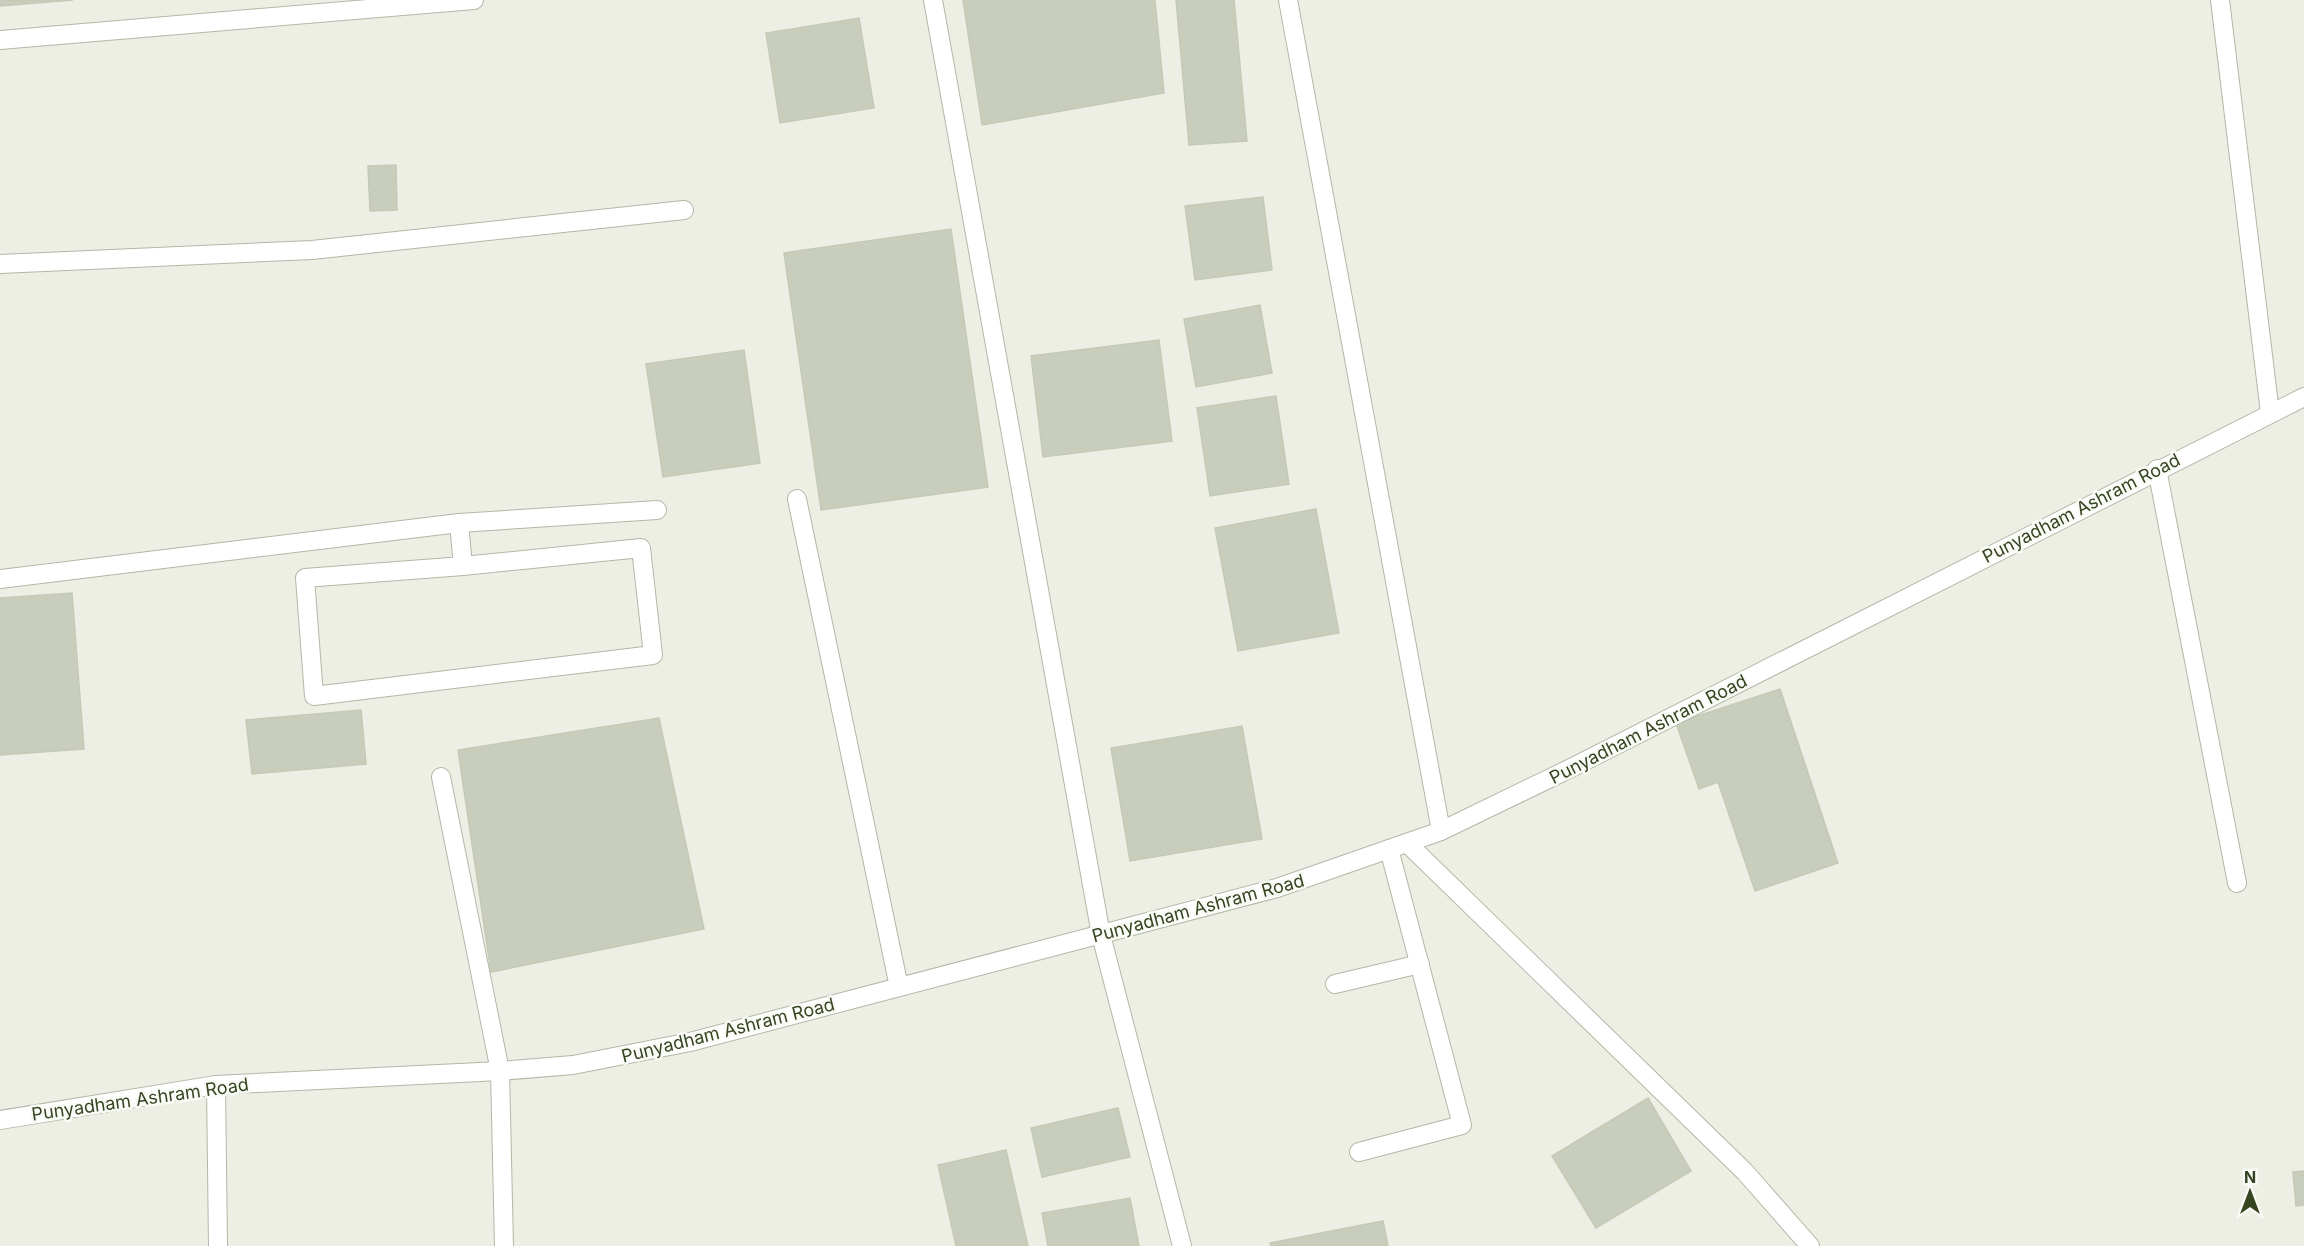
<svg xmlns="http://www.w3.org/2000/svg" width="2304" height="1246" viewBox="0 0 2304 1246" font-family="Inter,sans-serif">
<style>
.building{fill:#c9cebc;stroke:#c4cab6;stroke-width:1.5}
.lines{fill:none;stroke-linecap:round;stroke-linejoin:round}
.minor-casing{stroke:#b2b8a6;stroke-width:20}
.minor{stroke:#fff;stroke-width:18}
.labels{text-anchor:middle;dominant-baseline:central;stroke-width:5;stroke-linejoin:round;paint-order:stroke}
.street-label{font-size:18px;fill:#354421;stroke:#fafbf6}
</style>
<rect width="100%" height="100%" fill="#edefe5"/>
<g class="building">
<path d="M0 0H73L0 6Z"/>
<path d="M963 0H1155L1164 93 982 125Z"/>
<path d="M1176 0H1234L1247 141 1189 145Z"/>
<path d="M859 18 874 108 780 123 766 33Z"/>
<path d="M396 165 397 210 370 211 368 166Z"/>
<path d="M1263 197 1272 270 1195 280 1185 206Z"/>
<path d="M951 229 988 487 821 510 784 253Z"/>
<path d="M1260 305 1272 373 1196 387 1184 319Z"/>
<path d="M1159 340 1172 441 1043 457 1031 356Z"/>
<path d="M744 350 760 463 663 477 646 364Z"/>
<path d="M1276 396 1289 484 1210 496 1197 408Z"/>
<path d="M1316 509 1339 633 1238 651 1215 528Z"/>
<path d="M72 593 84 749 0 755V598Z"/>
<path d="M1780 689 1838 863 1755 891 1718 782 1699 789 1676 723Z"/>
<path d="M361 710 366 764 252 774 246 720Z"/>
<path d="M659 718 704 929 491 972 458 750Z"/>
<path d="M1242 726 1262 839 1130 861 1111 748Z"/>
<path d="M1648 1098 1691 1171 1596 1228 1552 1156Z"/>
<path d="M1118 1108 1130 1157 1042 1177 1031 1128Z"/>
<path d="M1006 1150 1028 1246H956L938 1165Z"/>
<path d="M2304 1171V1205L2296 1206 2293 1172Z"/>
<path d="M1130 1198 1139 1246H1048L1042 1213Z"/>
<path d="M1383 1221 1388 1246H1271L1270 1243Z"/>
</g>
<g class="lines">
<g class="minor-casing">
<g id="minor">
<path d="M933 0 1101 935 1182 1246"/>
<path d="M1288 0 1441 831"/>
<path d="M2220 0 2270 413"/>
<path d="M0 40 474 0"/>
<path d="M0 264 312 250 684 210"/>
<path d="M2157 469 2237 883"/>
<path d="M797 499 899 987"/>
<path d="M459 523 463 566 305 578 314 696 653 655 641 548 463 566"/>
<path d="M0 579 459 523 657 510"/>
<path d="M441 777 500 1071 504 1246"/>
<path d="M1407 843 1745 1172 1810 1246"/>
<path d="M1335 984 1420 964"/>
<path d="M216 1085 218 1246"/>
<path d="M0 1120 216 1085 500 1071 573 1065 690 1042 1277 888 1441 831 1567 770 2304 397"/>
<path d="M1359 1152 1462 1125 1389 849"/>
</g>
</g>
<use href="#minor" class="minor"/>
</g>
<g class="labels">
<g class="street-label">
<text transform="translate(2081 508) rotate(-27)">Punyadham Ashram Road</text>
<text transform="translate(1648 729) rotate(-27)">Punyadham Ashram Road</text>
<text transform="translate(1198 908) rotate(-15)">Punyadham Ashram Road</text>
<text transform="translate(728 1030) rotate(-14)">Punyadham Ashram Road</text>
<text transform="translate(140 1099) rotate(-8)">Punyadham Ashram Road</text>
</g>
</g>
<g transform="translate(2250 1192)" stroke="#fafbf6" stroke-width="4.5" paint-order="stroke">
<path d="M0-4.5L10 22L0 15L-10 22Z" fill="#354421"/>
<text y="-9" font-size="16" font-weight="bold" text-anchor="middle" fill="#354421">N</text>
</g>
</svg>
